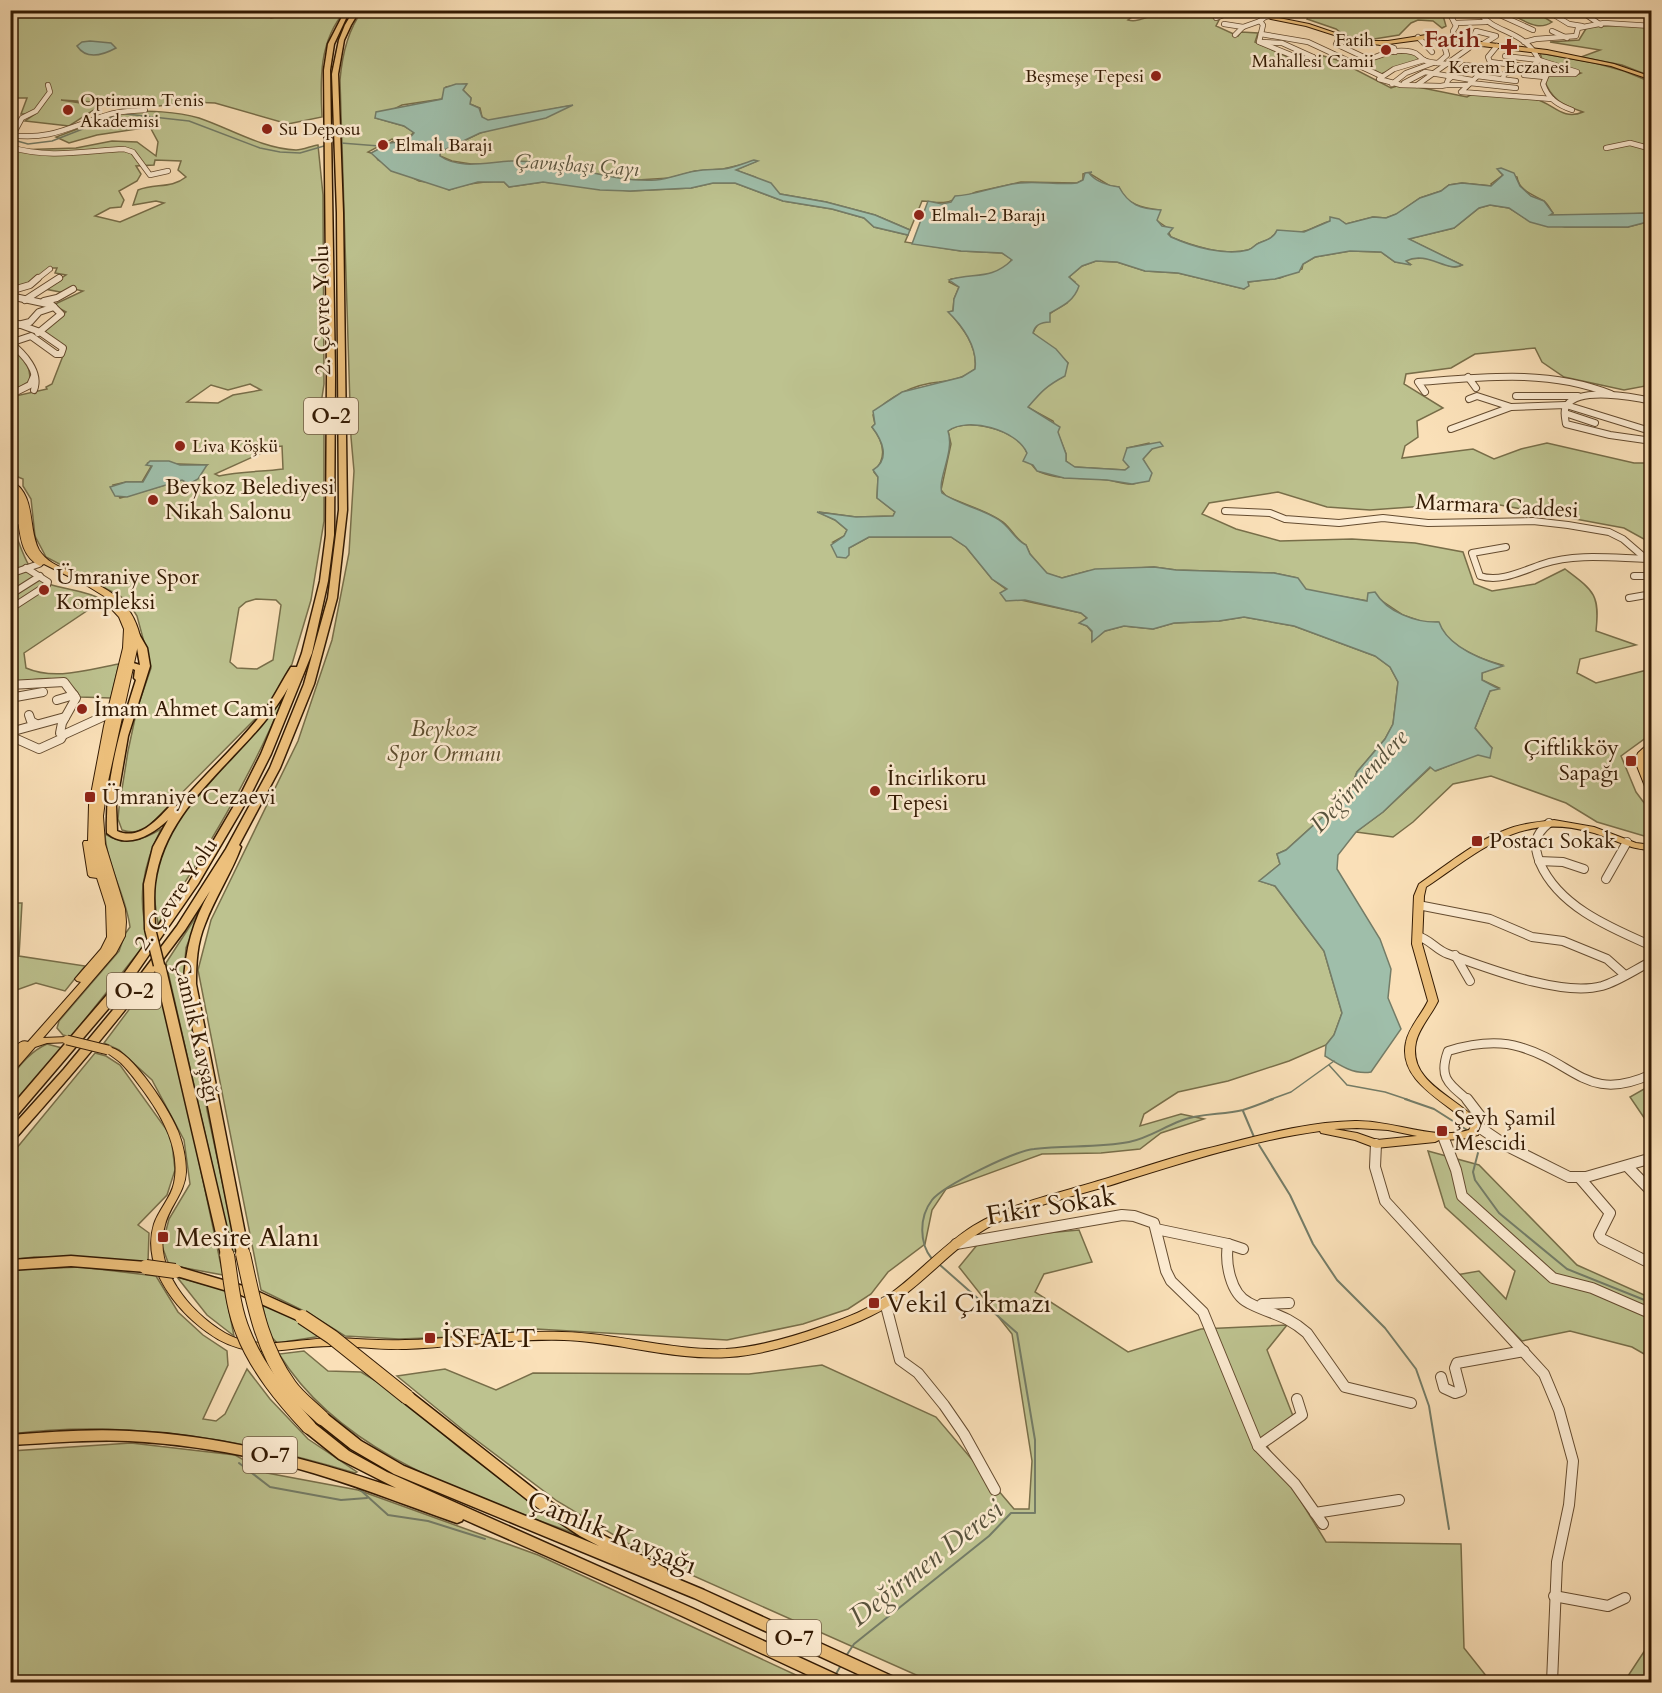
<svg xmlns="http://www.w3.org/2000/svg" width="1662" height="1693" viewBox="0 0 1662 1693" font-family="Cardo,serif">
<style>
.green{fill:#bdc28f;stroke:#786e49;stroke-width:1.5;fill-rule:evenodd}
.water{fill:#9fbeaa;stroke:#747c67;stroke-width:1.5}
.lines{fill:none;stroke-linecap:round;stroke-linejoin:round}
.stream-far1{stroke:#747c67;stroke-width:1.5}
.stream{stroke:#747c67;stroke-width:2}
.minor-far3-casing{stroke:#654c30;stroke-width:6}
.minor-far2-casing{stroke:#654c30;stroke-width:8}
.minor-far1-casing{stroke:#654c30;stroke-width:10}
.minor-casing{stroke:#654c30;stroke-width:12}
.major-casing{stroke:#331a03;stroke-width:2}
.highway-casing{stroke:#331a03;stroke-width:3}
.minor-far3{stroke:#fcebd1;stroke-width:4.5}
.minor-far2{stroke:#fcebd1;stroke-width:6}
.minor-far1{stroke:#fcebd1;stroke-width:8}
.minor{stroke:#fcebd1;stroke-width:10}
.major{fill:#edc07c;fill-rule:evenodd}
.highway{fill:#edc07c;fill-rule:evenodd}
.major-bridge-casing{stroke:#331a03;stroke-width:11;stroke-linecap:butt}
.highway-bridge-far1-casing{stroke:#331a03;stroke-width:13;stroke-linecap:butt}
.highway-bridge-casing{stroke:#331a03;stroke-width:16;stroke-linecap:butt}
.major-bridge{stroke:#edc07c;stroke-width:9}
.highway-bridge-far1{stroke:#edc07c;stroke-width:10}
.highway-bridge{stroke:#edc07c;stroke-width:14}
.poi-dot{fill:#8f2418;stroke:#fcebd1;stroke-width:2}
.labels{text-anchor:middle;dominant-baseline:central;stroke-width:5;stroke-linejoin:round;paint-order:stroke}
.far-poi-label{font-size:18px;fill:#331a03;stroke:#fcebd1;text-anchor:start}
.far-water-label{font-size:20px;font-style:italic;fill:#59533d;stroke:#fcebd1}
.shield{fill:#fcebd1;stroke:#6f5941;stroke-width:1.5}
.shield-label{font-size:21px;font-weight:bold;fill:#331a03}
.street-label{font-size:22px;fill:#331a03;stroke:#fcebd1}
.poi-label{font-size:22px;fill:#331a03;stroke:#fcebd1;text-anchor:start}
.park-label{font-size:22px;font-style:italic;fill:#5c4c2d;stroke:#fcebd1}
.far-district-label{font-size:24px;font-weight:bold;fill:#7a1f14;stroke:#fcebd1}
.water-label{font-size:24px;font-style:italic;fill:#59533d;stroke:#fcebd1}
.near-street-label{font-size:27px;fill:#331a03;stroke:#fcebd1}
.near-poi-label{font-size:27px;fill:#331a03;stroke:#fcebd1;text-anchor:start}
.near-water-label{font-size:28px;font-style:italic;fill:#59533d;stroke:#fcebd1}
</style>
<rect width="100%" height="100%" fill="#fae0b8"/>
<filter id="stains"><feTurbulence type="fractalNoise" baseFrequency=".00333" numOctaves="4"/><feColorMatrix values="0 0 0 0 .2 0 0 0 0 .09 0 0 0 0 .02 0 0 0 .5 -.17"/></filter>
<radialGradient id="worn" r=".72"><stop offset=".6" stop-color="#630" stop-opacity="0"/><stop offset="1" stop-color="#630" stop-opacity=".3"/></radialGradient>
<g class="green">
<path d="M269 10 271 18 283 15 279 11H345C319 41 320 79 322 117L288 124 215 103 190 102 127 110 109 103 61 100 100 106 69 126 25 121 35 114H21L27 98H11L10 11Z"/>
<path d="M362 11H1140L1128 20C1139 23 1149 15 1161 13 1179 11 1203 13 1219 20L1216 26 1238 36 1241 32 1258 33 1255 42 1299 62 1319 59 1320 55 1337 60 1391 88 1403 84 1467 97 1472 94C1492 95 1515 94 1535 99 1553 103 1562 121 1583 112 1563 105 1551 100 1544 79L1549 75 1574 76 1581 73 1542 59 1540 53 1595 63 1624 71 1651 82V213L1582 216 1549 215 1553 213C1550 209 1548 204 1544 201 1534 195 1519 191 1517 177L1499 171 1503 175 1491 184 1492 186 1462 183 1449 185 1441 191 1420 198 1397 214 1386 218 1373 217 1346 224C1332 213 1316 230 1301 232 1293 234 1285 232 1277 231 1273 238 1267 240 1259 243 1254 245 1253 249 1248 250 1225 256 1192 246 1171 237L1166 227 1156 220 1160 210C1143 208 1126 205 1119 187L1110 186 1089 173 1083 174V180L1077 183 1021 182 976 192 964 197 959 196C946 206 938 202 922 201L910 230 875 215 826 202 780 194 755 177 735 170 757 161 723 169 695 171 670 178 637 180 617 179 555 164H471L452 161 440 156V152L480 133 569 106 488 121 482 117 480 108 470 104 471 98 463 90 466 84 446 87 442 99 402 105 376 118 404 126 414 132 405 142 390 143 395 140 392 139 368 152 374 154 378 160 419 181 434 183 449 190C467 183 485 181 504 182L509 187 543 182 630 191 691 188 713 183H735L783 201 832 209 864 218 874 227 908 235 905 242 961 251 1002 253 1012 259C1002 278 971 276 951 279L949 282 959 287 954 299 953 311 949 312C962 327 978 346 975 369 964 378 953 380 939 382 916 384 888 396 873 415L875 424 872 427C884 442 888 457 874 472L878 477 877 498 895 512 893 516 856 517 819 512 835 520 847 530 844 536 833 542 849 548 869 537H951L966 547 992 579 1021 600 1081 613 1087 618 1080 623 1087 626 1092 632V641L1105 631 1124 626 1153 629 1174 623 1219 621 1244 617 1294 626 1375 656 1390 667 1398 682 1393 724 1385 739 1357 772 1349 793 1286 850 1277 854 1280 864 1260 881 1275 886 1324 951 1342 1013 1334 1035 1326 1045 1289 1061 1228 1081 1178 1092 1144 1114 1140 1126 1181 1114 1204 1119 1161 1133 1140 1149 1101 1153 1042 1154 946 1189 932 1210 925 1244 888 1272 871 1294 848 1309 803 1324 727 1340 536 1329 481 1336 399 1339 345 1336 310 1314 261 1290 198 970 211 920 298 741 332 640 349 553 354 471 351 437 340 80C342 56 348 30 362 11Z"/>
<path d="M1311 11 1317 10 1463 11 1442 12 1446 26 1442 28 1433 21 1418 20 1411 23 1399 35 1374 39H1360L1344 35 1336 29 1307 19Z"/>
<path d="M1492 11H1534L1552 22C1537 32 1525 20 1511 15 1505 13 1498 12 1492 11Z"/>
<path d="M1623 25 1651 27V73L1645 74 1622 65 1581 57 1600 50 1550 42 1579 40 1587 27Z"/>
<path d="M1415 52 1419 60 1381 74 1363 64 1388 54Z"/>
<path d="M125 111C149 111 175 111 199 118 229 128 263 149 296 150 303 150 311 146 318 145L323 195 324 384 321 404 324 433V521L311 600 292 664 270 704 149 826C139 831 133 834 122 830L118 819 119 808 128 751 137 709 151 668 137 616 129 603 120 596 46 557 35 536 31 499 23 486V479L11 474V397L47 389 46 387 52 384 66 348 43 332 66 312 53 305 83 291 74 289 65 293 45 289 66 275 55 273 57 268H49L30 285 11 287V153L15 150 76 148 112 141 137 142 156 156 158 142 150 127 97 135 69 143 56 137ZM155 160 181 161 178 170 186 177C171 189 155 183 138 190L133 205 156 201 164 203 120 222 95 216 110 208 121 207 124 200 119 191 137 181 141 174 136 166 154 165ZM250 384 261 390 233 395 218 403 187 402 211 385 228 390ZM282 446 283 469C262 472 239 471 219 476L215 474 275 447ZM149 463 207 465 182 480 120 498 113 485 126 482H142L152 465ZM256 599 276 600 281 605 273 660 257 669 237 668 230 662 239 608 246 602Z"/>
<path d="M1490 205 1509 208 1525 218 1565 227H1628L1651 221V385L1624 390 1564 377 1542 362 1535 348 1475 354 1451 368 1406 374 1404 384 1443 408 1417 421 1418 437 1405 446 1402 458 1473 449 1494 459 1521 449 1547 443 1634 463H1651V543L1624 528 1500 505 1453 504 1370 510 1327 507 1278 492 1209 503 1202 514 1236 529 1280 541 1352 539 1415 543 1463 552 1474 584 1492 591 1535 584 1565 569C1594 591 1600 594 1596 631L1636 645 1580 659 1577 673 1596 683 1651 669V734L1621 756 1636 792 1651 812V838L1597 822 1566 803 1491 776 1453 784 1413 822 1393 837 1356 832 1383 812 1431 767 1436 771 1492 748 1475 728 1490 691 1499 688 1482 680V673L1502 665C1479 659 1447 646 1438 622L1426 623 1403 615 1379 599 1368 601 1310 591 1305 589 1297 578 1274 573 1176 570 1154 567 1088 571 1062 578 1047 574 1030 554 1026 545C1016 540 1012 529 1003 522 986 510 965 505 946 496L941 490 951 444 948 431C966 417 1006 429 1021 443 1030 452 1027 466 1040 472 1061 481 1086 477 1108 480 1115 481 1123 484 1131 484 1137 484 1147 479 1151 475L1143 459 1152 449 1149 443 1127 448 1129 467 1125 470 1074 467 1066 461V454L1053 421 1027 407C1035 396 1047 381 1061 378L1068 363 1033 333C1038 319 1055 310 1067 303L1075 282 1069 277 1082 266 1096 261 1117 262 1145 271 1178 273 1244 289 1248 282 1280 278 1302 269 1303 264 1315 257 1350 251 1381 252 1395 262 1410 264 1406 261 1407 259C1415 258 1425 258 1433 259 1444 261 1450 271 1462 265L1408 239 1454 228 1479 208Z"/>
<path d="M10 345C24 355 30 363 30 381L10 393Z"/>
<path d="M10 529 14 530C22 549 28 576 49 584 66 590 86 590 103 600L24 653 26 668C56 681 89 669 119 664L111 698 80 697C66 669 35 680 11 683Z"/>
<path d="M284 697C251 777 206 851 158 924L153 888 158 857 174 824Z"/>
<path d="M161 829C143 865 136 900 149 939L71 1037 63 1035 57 1028 59 1021 119 951 125 934 130 927C126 895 107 867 105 834 125 846 143 840 161 829Z"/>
<path d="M10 903H22L19 956 85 966 65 991 36 983 11 992Z"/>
<path d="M201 909 186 948 184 972 207 1110 237 1251 232 1252 166 963Z"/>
<path d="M155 975 182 1081 223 1275 169 1265 162 1246 169 1219 190 1184 184 1140 152 1080 119 1050 104 1043Z"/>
<path d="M47 1044 62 1048 11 1106V1077C21 1064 31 1051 47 1044Z"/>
<path d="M95 1053 106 1056 120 1065 171 1136 175 1170 167 1195 138 1225 149 1233 148 1262 34 1257 11 1260V1155Z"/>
<path d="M1651 1085V1128L1630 1097Z"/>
<path d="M1428 1151 1479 1165 1577 1265 1651 1298V1358L1632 1347 1570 1331 1522 1341 1456 1275 1479 1271 1506 1299 1515 1271 1445 1207Z"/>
<path d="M1079 1230 1092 1262 1044 1274 1035 1292 1128 1352 1201 1329 1287 1325 1267 1350 1293 1416 1262 1438 1326 1542 1461 1544 1464 1648 1491 1682H932L649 1556 557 1501 463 1430 397 1376 445 1369 496 1390 533 1373 749 1374 822 1365 936 1417 1014 1509H1029L1032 1461 1012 1334 959 1267 982 1239Z"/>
<path d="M81 1267 156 1276 178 1312 203 1335 227 1351 228 1365 203 1419 216 1421 225 1414 247 1369 270 1399 308 1439 357 1472 355 1473C244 1439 127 1419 11 1434L10 1270Z"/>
<path d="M177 1277 225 1290 234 1336 207 1315Z"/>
<path d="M262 1303 301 1322 322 1336 277 1343 269 1334Z"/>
<path d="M304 1351 328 1371 361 1372 389 1389 462 1450 543 1510 594 1541C482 1497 346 1462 279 1354Z"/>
<path d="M131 1443 235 1455 267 1473 358 1490 538 1555 811 1682H11V1451Z"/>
<path d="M1651 1641V1682H1624Z"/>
</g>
<g class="water">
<path d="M90 41 111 43 116 48C105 54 87 61 77 46L82 42Z"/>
<path d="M456 84H467L463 90 471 98 470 104 479 108 482 117 488 120 573 105 546 118 480 133 440 152V156C460 170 488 162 511 161 561 159 606 183 656 180 670 179 682 173 696 171 705 169 714 170 723 169 734 168 744 163 754 160L758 161 736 170 771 183 780 194 826 202 875 215 910 230 908 235 874 227 864 218 832 209 783 201 735 183H713L691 188 630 191 600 190 543 182 509 187 504 182H478L449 190 391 171 371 153 390 143 407 141 414 133 404 126 375 118 376 112 442 99 444 88Z"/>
<path d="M1501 168 1514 173 1520 186 1531 196 1544 201 1553 213 1550 215 1651 213V221L1628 227H1548L1530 222 1509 208 1490 205 1479 208 1454 228 1409 239 1462 265C1447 273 1427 250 1406 261L1411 265 1395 262 1381 252 1350 251 1315 257 1303 264 1299 272 1275 279 1248 282 1249 286 1244 289 1178 273 1145 271 1117 262 1096 261 1082 266 1069 277 1079 286C1074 301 1063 306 1050 313V322C1042 322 1035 324 1033 333L1056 349 1068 363 1065 376C1046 386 1041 392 1028 407L1060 427 1058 432 1066 454V461L1075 467 1125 470 1129 467 1123 460 1127 448 1160 442 1163 446 1152 449 1143 459 1152 473 1149 481 1132 484 1107 480 1064 478 1037 471 1033 465 1023 461 1027 453C1017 430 968 416 948 431 955 452 937 479 942 493 959 505 981 508 999 520 1010 527 1015 540 1026 545L1030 554 1047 573 1062 578 1095 569 1154 567 1176 570 1274 573 1298 578 1306 589 1367 601 1368 593 1375 592C1387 612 1416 623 1439 622 1447 646 1480 659 1503 666L1482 673V680L1499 689 1490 691 1475 728 1492 748 1490 758 1478 755 1435 771 1430 767 1383 812 1356 832 1338 855 1337 869 1380 939 1391 969 1388 998 1401 1029 1371 1072C1354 1075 1339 1065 1325 1056L1326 1045 1334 1035 1342 1013 1324 951 1275 886 1259 881 1280 864 1277 854 1286 850 1349 793 1357 772 1385 739 1393 724 1398 682 1390 667 1375 656 1294 626 1244 617 1219 621 1174 623 1153 629 1124 626 1105 631 1092 642V631L1087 626 1079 623 1087 618 1081 613 1025 600 1006 601 1000 593 1007 589 992 579 966 547 951 537H869L849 548V555L846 558 837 557 831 545 844 536 847 530 835 520 817 512 856 517 893 516 895 512 877 498 878 477 873 470C891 459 882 440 872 427L875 424 873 411 902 392 962 377 975 369C978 347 962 325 948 312L953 311 954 299 959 287 949 280C974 272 990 281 1012 260L1002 253 961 251 912 244 928 201 942 204 951 202 955 196C977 195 998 185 1020 183 1039 181 1058 185 1077 183L1083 180 1085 173 1092 172 1089 173C1095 181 1108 186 1119 187 1129 205 1140 209 1161 210L1157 220 1162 226 1173 228 1168 234 1171 237C1193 247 1225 256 1248 250 1253 249 1254 245 1259 243 1267 240 1274 238 1277 230L1304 232 1330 221V217L1339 219 1346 224 1373 217 1386 218 1396 214 1420 198 1441 191 1449 185 1462 183 1491 186 1503 175 1497 169Z"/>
<path d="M150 461H169L180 465H207L198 479 189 484 182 480 127 497 115 496 110 487 126 482H143L152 466 146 465Z"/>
</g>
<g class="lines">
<g class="stream-far1">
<path d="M126 114 189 121 260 148 280 152 300 153 324 146"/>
<path d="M10 139 28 144 52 141 121 114"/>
<path d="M341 143 379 146"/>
<path d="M1329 1065 1347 1085 1385 1092 1409 1100"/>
<path d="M1269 1100 1291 1092 1334 1061"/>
</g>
<g class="stream">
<path d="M1405 1099 1434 1109 1467 1130"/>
<path d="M1243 1111 1254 1137"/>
<path d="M1472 1138 1479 1149 1473 1172 1475 1180 1499 1213 1567 1269 1652 1303"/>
<path d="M1259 1145 1290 1195 1313 1244 1337 1280 1385 1328 1416 1369 1429 1406 1449 1529"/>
<path d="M932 1259C919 1243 919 1217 932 1200 944 1185 1015 1151 1034 1149 1065 1145 1098 1148 1129 1142 1148 1138 1162 1128 1180 1121 1199 1113 1223 1115 1243 1110 1253 1107 1263 1103 1273 1099"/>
<path d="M239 1463 270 1487 341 1500 367 1498"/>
<path d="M357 1487 388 1515 428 1521 485 1539"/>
<path d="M846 1656 854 1644 989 1536 1011 1513H1035V1440L1017 1333 940 1265"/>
<path d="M836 1674 841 1665"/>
</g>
<g class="minor-far3-casing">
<g id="minor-far3">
<path d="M1292 10 1265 17 1260 21 1263 25 1259 42 1301 59 1313 57"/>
<path d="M1546 10 1569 24 1582 26"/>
<path d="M1579 10 1601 25"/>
<path d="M1607 10 1641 12"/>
<path d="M1191 12 1207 10"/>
<path d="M1480 13 1500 15 1533 30"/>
<path d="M1216 18 1236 10"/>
<path d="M1455 23 1486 22"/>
<path d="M1224 24 1243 27"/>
<path d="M1552 31 1567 38"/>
<path d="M1261 34 1308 42 1381 76"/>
<path d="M1235 35 1243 27 1260 21"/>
<path d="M1418 37 1432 52"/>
<path d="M1339 38 1336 44 1370 60"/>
<path d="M1454 40 1453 31 1456 26 1450 14 1480 13C1494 34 1524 29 1539 60L1531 67"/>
<path d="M1260 42 1282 43 1313 57"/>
<path d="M1524 42 1536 39 1576 36 1578 28 1604 23 1652 26"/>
<path d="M1381 43 1394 48 1395 52"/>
<path d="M1472 43 1476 31 1496 36 1483 44"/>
<path d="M1497 46 1488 57 1490 62 1531 67 1548 72 1543 84C1548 99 1558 105 1572 110"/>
<path d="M1505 56 1539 60 1577 72 1575 74H1547"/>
<path d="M1424 60 1394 69 1379 79 1401 85 1441 86 1446 85 1448 80 1465 65 1486 68"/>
<path d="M1358 63C1377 58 1391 47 1412 52 1418 53 1419 57 1424 60 1429 63 1440 63 1447 64"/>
<path d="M1438 63 1447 55 1442 39"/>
<path d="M1491 63 1461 92 1552 99"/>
<path d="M1524 75 1545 77"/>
<path d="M1477 76 1516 81"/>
<path d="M1503 79 1504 74 1526 66"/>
<path d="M1404 83 1425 72 1472 80"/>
<path d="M1470 83 1516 88"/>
<path d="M1392 84 1406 73 1433 63"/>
<path d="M1417 85 1469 48 1471 44 1467 42"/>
<path d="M1446 85H1467"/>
<path d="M10 133 15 131 22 118 36 111 50 92 48 85"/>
<path d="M10 135C50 141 71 126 107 115 119 111 132 111 145 110"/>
<path d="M10 147C48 159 85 151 124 149L133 152 150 175 168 171"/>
<path d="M1606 148 1630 143 1652 149"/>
<path d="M36 280 50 269"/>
<path d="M57 280 60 278"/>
</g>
</g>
<g class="minor-far2-casing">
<g id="minor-far2">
<path d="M13 290 30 285 38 278"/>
<path d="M10 296 52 305 61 314 38 333"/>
<path d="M25 300 59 278"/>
<path d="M44 301 57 298 73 289"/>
<path d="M10 321 40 332 63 348 61 354H56L31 336 10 343"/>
<path d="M10 327 30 322 39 312 54 307"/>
<path d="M10 343C23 353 41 372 34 390"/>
<path d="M1468 377 1476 388"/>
<path d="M1425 392 1418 382C1484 377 1548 369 1611 394"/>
<path d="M10 395 30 385 34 376"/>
<path d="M1516 396H1578"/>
<path d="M1469 399 1477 396 1511 407 1566 405 1647 430 1652 425"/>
<path d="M1652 401C1634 397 1580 387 1567 405 1563 410 1565 418 1566 424L1610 435 1652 441"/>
<path d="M1565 413 1595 423"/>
<path d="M1451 429 1511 407"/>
<path d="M1225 511 1270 513 1285 519 1339 523 1383 518 1428 523 1533 521 1568 525 1609 532 1623 539 1652 564"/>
<path d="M10 522 20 521"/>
<path d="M1506 547 1472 553 1480 576C1501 583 1524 570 1543 564 1576 553 1612 558 1646 559"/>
<path d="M10 574 39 564"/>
<path d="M1634 576H1652"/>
<path d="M10 595 40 576"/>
<path d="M1629 598 1652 594"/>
<path d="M10 609 47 585 48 582 26 568"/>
</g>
</g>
<g class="minor-far1-casing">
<g id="minor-far1">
<path d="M10 685 64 682 76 698 62 723 60 733 63 735 111 713"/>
<path d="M10 698 43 692"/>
<path d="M57 700 74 695"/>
<path d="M29 715 31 721 36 724"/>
<path d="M10 732 65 717"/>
<path d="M10 736 39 749 61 739 63 735"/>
<path d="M1640 758 1652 764"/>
<path d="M1549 823C1534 835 1533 845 1540 863 1559 907 1611 928 1652 946"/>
<path d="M1539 861 1563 862 1584 869"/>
<path d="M1606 879 1627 842"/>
<path d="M1418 905 1490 919 1532 937 1563 941 1607 959 1625 975"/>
<path d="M1417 936C1430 939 1436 950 1448 954 1488 968 1560 997 1602 986 1619 981 1636 969 1652 961"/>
<path d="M1455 955 1470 981"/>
<path d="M1468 1100C1449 1084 1438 1078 1448 1051 1471 1044 1497 1040 1520 1047 1576 1063 1587 1104 1652 1074"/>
</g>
</g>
<g class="minor-casing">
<g id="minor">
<path d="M1467 1099 1480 1116 1476 1125 1507 1146 1569 1177H1586L1652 1158"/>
<path d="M1443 1136 1456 1170 1462 1196 1553 1278 1592 1288 1652 1314"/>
<path d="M1376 1144 1375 1167 1385 1201 1544 1374 1559 1410 1573 1461 1569 1505 1557 1562 1552 1682"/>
<path d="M1627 1166 1652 1192"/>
<path d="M1579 1177 1610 1213 1599 1235 1602 1239 1652 1264"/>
<path d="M1156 1229 1228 1244C1225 1262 1230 1294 1249 1303 1272 1315 1285 1314 1307 1333L1345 1387 1411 1403"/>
<path d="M956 1244 1122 1215 1134 1216 1154 1223 1166 1271 1171 1281 1203 1312 1258 1446 1295 1484 1323 1524"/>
<path d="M1228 1244 1243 1249"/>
<path d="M885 1302 900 1360 918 1373 944 1405 964 1434 995 1490"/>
<path d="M1262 1304 1289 1303"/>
<path d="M1441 1377 1444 1388 1455 1393 1461 1391 1455 1368 1457 1363 1524 1351"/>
<path d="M1258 1446 1302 1415 1297 1399"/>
<path d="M1315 1513 1399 1500"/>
<path d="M1554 1596 1608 1606 1625 1598"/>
</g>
</g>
<g class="major-casing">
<g id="major">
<path d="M1251 10H1258L1274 17 1309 24 1350 38 1365 41H1388L1426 35 1547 50 1614 64 1652 77V80L1611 66 1547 54 1426 39 1381 45 1356 42 1306 26 1271 19Z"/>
<path d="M10 480C37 494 27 527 39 550 46 561 57 566 69 571 102 586 131 597 140 636L107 786 103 816 105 844 125 909 126 922 125 936 116 953 43 1038 67 1037 72 1040 71 1042 47 1043 35 1047 14 1071 10 1072V1052C16 1047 20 1039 28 1042L81 982 77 981 75 979 101 949 107 937 106 906 97 878 90 877 88 875 83 843 84 841H88L89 805 104 726 123 648 124 629 119 617 106 603 107 601H112L86 585 44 564 40 566C17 554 21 527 15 505 13 499 10 494 10 487H12Z"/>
<path d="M1649 743H1652V750C1637 763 1648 766 1651 781 1652 786 1652 792 1652 796L1648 794 1635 761 1638 753Z"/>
<path d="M1554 820 1594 827 1636 843 1652 845V851C1644 849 1636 849 1629 846 1616 842 1603 835 1590 832 1520 812 1480 851 1426 887L1424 896 1422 944 1438 1001C1432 1014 1419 1028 1416 1042 1407 1084 1461 1098 1481 1125L1478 1135 1462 1139 1439 1140 1435 1142 1376 1148 1355 1140 1321 1133 1320 1131C1248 1141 1178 1164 1108 1186 1070 1197 1030 1206 994 1224 958 1243 932 1275 899 1299 875 1317 846 1327 817 1337 789 1346 759 1355 729 1357 674 1361 619 1342 564 1340 511 1338 459 1347 406 1349 381 1350 356 1346 331 1346 283 1346 250 1364 207 1332 175 1309 141 1266 154 1224 159 1209 171 1198 174 1183 181 1150 163 1118 145 1093 137 1082 130 1072 121 1063 115 1058 109 1054 103 1050L104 1048C107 1048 110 1047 112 1048 134 1054 170 1111 178 1131 183 1144 186 1158 186 1172 185 1193 170 1205 165 1225 152 1268 190 1312 225 1333 260 1353 300 1337 339 1338 361 1339 383 1341 405 1340 457 1339 509 1330 562 1332 617 1333 671 1351 726 1349 759 1347 792 1337 823 1326 846 1318 870 1309 890 1294 919 1273 943 1245 973 1226 1011 1203 1056 1194 1098 1181 1132 1171 1166 1159 1201 1150 1251 1138 1303 1122 1355 1121 1393 1120 1432 1141 1469 1130L1471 1126C1448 1102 1397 1082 1406 1042 1409 1027 1422 1014 1428 1001L1412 944 1414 896 1419 884C1444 867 1476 841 1503 831 1519 824 1537 822 1554 820ZM1357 1128 1388 1130 1417 1136 1377 1140 1357 1133 1334 1129Z"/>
</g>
</g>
<g class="highway-casing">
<g id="highway">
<path d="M350 10 334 44 330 70 335 375 334 535 328 581 312 653 271 754 252 792 198 884 126 988 14 1119 10 1120V1108L118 982 188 884 242 792 261 754 288 688C249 757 166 799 155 883 153 898 155 914 155 929L150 932 146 931 145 929 144 884 153 847 168 820C152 835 127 850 107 833 105 780 120 730 136 680L134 678 135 670 125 665 130 662 140 665 137 648 131 636 136 633 139 634 147 648 150 666 128 736 116 806 117 831C139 841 157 820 170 806H178C207 771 243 741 269 704 277 692 283 679 291 667H297L302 653 320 581 326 535 327 375 324 70 328 44 345 11Z"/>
<path d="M354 10H360L351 25 344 40 338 74 343 213 347 510 337 598 314 684 280 768 239 845 241 847C231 874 215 897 205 924 197 943 196 963 196 984L249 1254 248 1257 243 1259 238 1257 237 1254 184 984C185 949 193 921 210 891L185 930 161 962 165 965 233 1255 232 1258 227 1260 222 1258 221 1255 155 971C111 1030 63 1085 14 1140L10 1141V1129L64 1069 122 999 177 926 226 849 270 768 304 684 328 598 339 510 337 213 332 74 339 40 345 25Z"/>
<path d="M71 1256 146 1262 151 1264 152 1267 151 1270 146 1272 71 1266 10 1270V1260Z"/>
<path d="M175 1266 250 1288 307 1314 309 1317 307 1320 302 1322 297 1320 241 1295 170 1274 169 1271 170 1268Z"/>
<path d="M407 1392 412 1393 548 1500 590 1528 667 1569 668 1575 704 1590 894 1677 896 1682H875L694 1598 394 1474 351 1449 317 1422 315 1418 317 1414 322 1413 327 1414 361 1441 404 1466 599 1546 580 1536 538 1508 402 1401 400 1397 402 1393Z"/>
<path d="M309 1422 314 1423 349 1451 387 1472 692 1608 842 1677 844 1682H823L682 1616 463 1519 462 1521 457 1523C402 1504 349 1482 292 1467 239 1453 184 1444 129 1441 90 1439 50 1443 10 1445V1435C50 1432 89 1429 129 1431 221 1435 309 1459 396 1488L339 1459 304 1431 302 1427 304 1423Z"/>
</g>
</g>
<use href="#minor-far3" class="minor-far3"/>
<use href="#minor-far2" class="minor-far2"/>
<use href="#minor-far1" class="minor-far1"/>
<use href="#minor" class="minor"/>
<use href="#major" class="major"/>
<use href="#highway" class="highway"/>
<g class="major-bridge-casing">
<path id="major-bridge" d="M67 1040 108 1050"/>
</g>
<g class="highway-bridge-far1-casing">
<path id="highway-bridge-far1" d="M150 929 159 965"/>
</g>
<g class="highway-bridge-casing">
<g id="highway-bridge">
<path d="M243 1254C253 1299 261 1347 289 1385 298 1398 311 1407 322 1418"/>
<path d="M227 1255C231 1281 233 1308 243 1332 257 1368 283 1399 309 1427"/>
<path d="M146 1267 175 1271"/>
<path d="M302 1317 332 1337 407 1397"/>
</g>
</g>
<use href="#major-bridge" class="major-bridge"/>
<use href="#highway-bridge-far1" class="highway-bridge-far1"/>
<use href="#highway-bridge" class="highway-bridge"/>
</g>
<g class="poi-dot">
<path d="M1506 38h6v6h6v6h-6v6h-6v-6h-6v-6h6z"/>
<circle cx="1386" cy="50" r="6"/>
<circle cx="1156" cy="76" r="6"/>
<circle cx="68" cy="110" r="6"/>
<circle cx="267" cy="129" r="6"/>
<circle cx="383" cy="145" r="6"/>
<circle cx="919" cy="215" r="6"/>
<circle cx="180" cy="446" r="6"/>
<circle cx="153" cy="500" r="6"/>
<circle cx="44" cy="590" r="6"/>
<circle cx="82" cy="709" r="6"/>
<rect x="1625" y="755" width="12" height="12" rx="3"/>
<circle cx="875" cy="791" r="6"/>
<rect x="84" y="791" width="12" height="12" rx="3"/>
<rect x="1471" y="835" width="12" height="12" rx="3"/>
<rect x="1436" y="1125" width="12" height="12" rx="3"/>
<rect x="157" y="1231" width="12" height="12" rx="3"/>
<rect x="868" y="1297" width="12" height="12" rx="3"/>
<rect x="424" y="1332" width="12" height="12" rx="3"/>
</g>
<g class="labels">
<g class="far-poi-label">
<text x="1374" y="40" text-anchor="end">Fatih<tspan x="1374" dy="21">Mahallesi Camii</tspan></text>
<text x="1509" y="67" text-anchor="middle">Kerem Eczanesi</text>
<text x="1144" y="76" text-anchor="end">Beşmeşe Tepesi</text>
<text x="80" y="100">Optimum Tenis<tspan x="80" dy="21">Akademisi</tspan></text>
<text x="279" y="129">Su Deposu</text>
<text x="395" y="145">Elmalı Barajı</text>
<text x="931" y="215">Elmalı-2 Barajı</text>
<text x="192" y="446">Liva Köşkü</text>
</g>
<g class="far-water-label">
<text transform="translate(577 165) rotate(4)">Çavuşbaşı Çayı</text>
</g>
<g class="shield">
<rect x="304" y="398" width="54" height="36" rx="4.5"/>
<rect x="107" y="973" width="54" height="36" rx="4.5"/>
<rect x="243" y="1437" width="54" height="36" rx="4.5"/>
<rect x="767" y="1620" width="54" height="36" rx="4.5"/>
</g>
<g class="shield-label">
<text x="331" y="416">O-2</text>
<text x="134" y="991">O-2</text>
<text x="270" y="1455">O-7</text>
<text x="794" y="1638">O-7</text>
</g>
<g class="street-label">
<text transform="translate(322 310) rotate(-91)">2. Çevre Yolu</text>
<text transform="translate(1497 506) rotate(3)">Marmara Caddesi</text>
<text transform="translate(176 894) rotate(-56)">2. Çevre Yolu</text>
<text transform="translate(197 1031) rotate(77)">Çamlık Kavşağı</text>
</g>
<g class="poi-label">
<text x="165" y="487">Beykoz Belediyesi<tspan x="165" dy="25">Nikah Salonu</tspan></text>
<text x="56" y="577">Ümraniye Spor<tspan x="56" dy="25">Kompleksi</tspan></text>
<text x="94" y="709">İmam Ahmet Cami</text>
<text x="1619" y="748" text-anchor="end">Çiftlikköy<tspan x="1619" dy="25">Sapağı</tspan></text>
<text x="887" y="778">İncirlikoru<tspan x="887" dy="25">Tepesi</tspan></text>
<text x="102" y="797">Ümraniye Cezaevi</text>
<text x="1489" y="841">Postacı Sokak</text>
<text x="1454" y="1118">Şeyh Şamil<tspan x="1454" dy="25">Mescidi</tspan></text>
</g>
<g class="park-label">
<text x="444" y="729">Beykoz<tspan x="444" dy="25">Spor Ormanı</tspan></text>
</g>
<g class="far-district-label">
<text x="1452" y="39">Fatih</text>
</g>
<g class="water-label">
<text transform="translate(1359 781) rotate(-47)">Değirmendere</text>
</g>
<g class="near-street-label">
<text transform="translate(1051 1206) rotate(-9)">Fikir Sokak</text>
<text transform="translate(612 1533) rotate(22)">Çamlık Kavşağı</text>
</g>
<g class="near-poi-label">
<text x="175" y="1237">Mesire Alanı</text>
<text x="886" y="1303">Vekil Çıkmazı</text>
<text x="442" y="1338">İSFALT</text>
</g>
<g class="near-water-label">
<text transform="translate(926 1563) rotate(-38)">Değirmen Deresi</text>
</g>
</g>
<rect width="1662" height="1693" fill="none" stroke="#fae0b8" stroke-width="36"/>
<rect x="12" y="12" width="1638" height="1669" fill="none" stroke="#331a03" stroke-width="3"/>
<rect x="18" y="18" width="1626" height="1657" fill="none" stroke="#331a03" stroke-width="1.5"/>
<rect width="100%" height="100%" filter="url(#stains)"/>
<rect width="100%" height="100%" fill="url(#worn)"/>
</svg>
